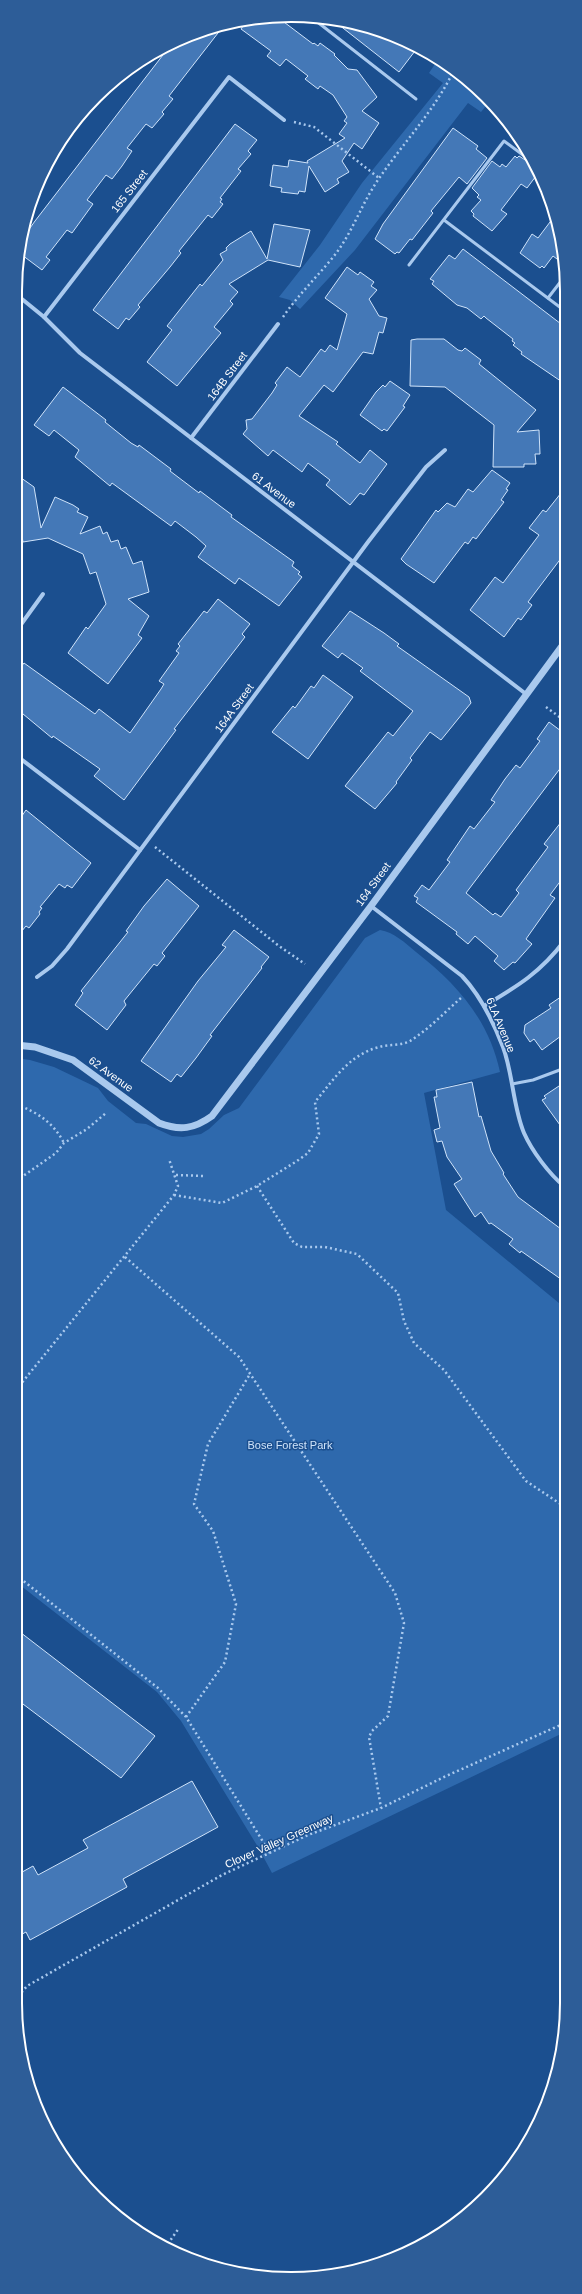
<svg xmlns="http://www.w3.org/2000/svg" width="582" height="2294" viewBox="0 0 582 2294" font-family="Helvetica,sans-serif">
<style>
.green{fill:#2e69ad}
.building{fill:#4478b7;stroke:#cfe3fa}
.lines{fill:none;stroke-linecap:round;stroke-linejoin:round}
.path{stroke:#a9c9ee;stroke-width:2.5;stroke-dasharray:2 3;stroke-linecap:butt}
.service{stroke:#a9c9ee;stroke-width:3}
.minor{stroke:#a9c9ee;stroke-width:4}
.tertiary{stroke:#a9c9ee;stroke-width:7}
.labels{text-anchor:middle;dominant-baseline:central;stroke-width:3;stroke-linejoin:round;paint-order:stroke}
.street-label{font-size:11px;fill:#fff;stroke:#1b4f8f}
.park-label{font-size:11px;fill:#cfe3fa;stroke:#1b4f8f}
.rim{fill:none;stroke:#fff;stroke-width:2}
</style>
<rect width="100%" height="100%" fill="#1b4f8f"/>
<g class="green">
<path d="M437 61 486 96 490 101 481 112 468 103 355 250 300 309 290 300 279 297 320 245 362 183 443 83 429 73Z"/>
<path d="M380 930C394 932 405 943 416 952 457 984 489 1020 500 1072L424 1093 446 1210 565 1308V1732L272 1873 258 1847 181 1721 157 1692 16 1582V1058L30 1060 54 1067 98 1088 108 1101 136 1123 146 1124 172 1136 183 1137 201 1134 209 1129 224 1115 239 1108 365 938Z"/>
</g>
<g class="building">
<path d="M276 16 313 44 314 43 318 46 320 43 335 54 334 55 348 69 357 70 377 97 362 111 379 123 362 149 354 143 342 161 349 172 337 179 339 183 325 192 309 166 305 192 299 191 298 194 281 192 282 188 270 186 273 165 288 167 289 160 308 163 307 161 345 138 339 134 347 123 344 121 347 117 333 95 320 86 318 89 305 79 308 76 286 59 280 66 267 56 271 51 241 29 247 20Z"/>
<path d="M334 21 413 44 418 47 399 72Z"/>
<path d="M220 24H225L169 96 173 99 162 112 164 114 152 128 146 124 127 148 132 151 122 166 112 179 106 175 87 200 93 204 72 233 67 230 46 257 50 260 42 270 18 252 20 242 35 221 166 51 162 48Z"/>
<path d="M235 124 257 140 248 151 251 154 238 169 241 171 220 198 222 199 220 202 223 204 212 218 208 215 179 251 181 253 170 267 138 305 140 307 129 320 126 318 118 329 93 310Z"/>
<path d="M453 128 478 146 476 149 487 158 467 184 459 177 431 211 433 213 412 240 410 239 399 253 397 252 395 254 375 239 383 224Z"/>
<path d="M515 156 517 158 519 156 536 167 539 172 527 188 521 184 501 210 507 214 492 231 473 216 474 214 471 211 481 200 477 197 479 195 472 188 492 161 500 167 502 164 506 167Z"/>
<path d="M553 218 563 251 557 259 553 256 544 268 542 266 540 268 520 253 532 234 538 238Z"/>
<path d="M274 224 310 230 300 267 268 260 229 284 238 292 230 301 233 304 214 327 221 333 177 386 147 362 172 330 167 326 200 284 202 286 223 260 220 254 227 250 226 248 230 244 251 231 267 259Z"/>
<path d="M463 249 565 327V384L521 354 522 352 513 345 515 343 512 341 513 339 486 318 484 316 481 319 467 308 457 305 432 284 434 281 430 279 449 255 455 259Z"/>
<path d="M347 267 358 275 360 272 374 282 371 286 377 290 369 299 379 316 387 318 383 333 379 332 373 354 363 352 333 392 324 385 299 416 338 442 336 444 360 463 370 450 387 464 364 495 360 493 350 505 326 485 330 480 308 463 302 472 273 450 268 456 243 434 247 429 246 420 252 419 272 393 277 385 275 383 287 367 300 377 321 349 325 352 330 345 337 350 347 314 325 298Z"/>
<path d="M417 339H444L458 350 462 351 465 348 481 360 479 364 536 410 517 432 539 430 540 454H535L536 464H524V467H493L494 425 445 387 410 386 411 340Z"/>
<path d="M390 381 410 395 403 406 405 407 387 431 384 429 382 431 360 415 376 392 383 385 385 387Z"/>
<path d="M63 387 106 420 105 422 131 443 138 447 139 445 171 469 170 471 199 493 200 491 232 515 231 517 294 562 292 566 300 572 298 574 302 577 282 602 279 606 239 578 235 584 198 557 206 546 196 537 175 521 171 526 112 483 110 486 75 457 79 450 54 430 49 436 34 425Z"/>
<path d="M492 470 510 483 506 489 508 490 501 500 504 502 476 539 473 537 468 544 465 542 434 583 406 564 401 559 436 510 438 512 447 503 455 507 468 489 473 492Z"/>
<path d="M17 475 34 487 41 528 55 497 73 505 79 509 77 512 88 517 80 534 100 526 103 534 107 532 111 542 118 540 121 549 126 547 133 564 142 561 149 592 128 599 149 616 138 635 142 638 108 684 68 653 86 627 88 629 106 604 96 572 90 574 83 554 48 538 23 542 21 531 17 532Z"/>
<path d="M565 488V553L528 602 532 605 521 620 518 618 504 637 470 610 495 577 503 583 539 535 529 528 543 510 546 512Z"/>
<path d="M218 599 250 624 242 634 245 637 174 729 176 730 124 800 94 776 100 769 53 736 52 738 17 709V672L24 663 95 714 99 709 130 733 161 689 164 684 159 681 179 653 176 651 180 646 178 644 204 611 207 613Z"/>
<path d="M350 611 384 633 399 644 397 646 469 697 471 703 441 740 430 732 410 758 412 760 396 782 397 783 375 809 345 786 388 732 393 736 413 711 360 671 363 668 342 653 338 658 322 646Z"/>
<path d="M323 675 353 697 308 759 272 732 293 706 295 708 311 686 314 688Z"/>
<path d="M549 722 565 734V762L466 893 493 915 495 913 501 917 519 893 516 890 548 847 544 844 565 817V875L550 895 555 898 526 939 532 944 515 963 513 962 504 970 494 961 498 956 475 936 468 944 456 934 457 932 416 902 418 898 414 896 422 885 429 890 450 862 447 860 470 826 474 829 495 802 491 800 505 779 516 765 520 768 540 741 537 739Z"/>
<path d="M26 810 91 863 72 888 67 885 65 888 59 884 40 907 42 908 39 912 40 914 29 928 26 926 16 938 17 823Z"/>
<path d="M167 879 199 906 162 953 165 956 157 966 154 964 124 1001 126 1005 107 1030 75 1005 83 993 81 991 128 932 126 931 144 906Z"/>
<path d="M234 930 269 957 261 967 262 968 210 1035 212 1036 196 1058 181 1077 177 1074 171 1082 141 1061 198 981 226 947 222 945Z"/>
<path d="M565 994V1033L542 1050 534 1039 530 1042 524 1033 525 1025 551 1008 549 1005Z"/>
<path d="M472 1082 479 1117 481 1116 491 1151 504 1173 503 1174 518 1197 565 1232V1282L521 1251 520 1253 509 1244 513 1239 491 1223 489 1224 481 1212 475 1217 454 1184 462 1179 447 1157 442 1141 437 1142 434 1130 440 1128 434 1097H437L436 1090Z"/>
<path d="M565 1082V1132L542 1100 546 1098 544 1096Z"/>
<path d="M16 1629 155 1736 121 1778 15 1698Z"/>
<path d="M192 1781 218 1827 123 1879 127 1887 30 1940 26 1932 15 1938V1876L33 1866 38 1875 88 1848 83 1840Z"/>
</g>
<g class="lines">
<g class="path">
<path d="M294 122 314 127 379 178"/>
<path d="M283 317C298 295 317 277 334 256 353 232 362 202 380 177 404 142 434 111 453 72"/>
<path d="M546 707 565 721"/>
<path d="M155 847 279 946 305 964"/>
<path d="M16 1104C38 1113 53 1122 64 1143"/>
<path d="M176 1175 204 1176"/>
<path d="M16 1181 56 1153 64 1143 87 1129 106 1113"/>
<path d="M257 1186 294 1243 302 1247H325L357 1254 398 1293 404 1321 414 1343 444 1370 526 1481 565 1507"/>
<path d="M174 1195 222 1203 257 1186 297 1161 308 1153 319 1134 315 1102C334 1079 349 1055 379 1047 389 1044 401 1046 410 1041 429 1029 445 1012 462 997"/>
<path d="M125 1257 239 1357 395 1593 404 1623 388 1716 372 1731 369 1737 381 1808"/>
<path d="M16 1390 174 1195 178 1186 169 1159"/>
<path d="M16 1575 158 1688 186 1717 270 1853"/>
<path d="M186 1717 225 1662 236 1604 213 1531 194 1504 208 1444 250 1374"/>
<path d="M15 1986 21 1992"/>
<path d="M15 2000 27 1986 222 1875 308 1835 381 1808 444 1777 565 1723"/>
<path d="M165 2248 179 2228"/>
</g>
<g class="service">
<path d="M311 17 416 99"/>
<path d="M444 220 565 311"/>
<path d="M409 265 504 141 535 164"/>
<path d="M548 298 565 276"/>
<path d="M512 1084 533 1080 565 1068"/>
</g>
<g class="minor">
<path d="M17 295 44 317 80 353 526 694"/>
<path d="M44 317 229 77 284 120"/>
<path d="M191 438 278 324"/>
<path d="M17 630 43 594"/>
<path d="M17 756 140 850"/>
<path d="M371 906 462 976C481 996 493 1021 503 1047 513 1074 513 1107 524 1133 532 1151 549 1174 565 1187"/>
<path d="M37 977 52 966 67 949 368 542 426 467 445 450"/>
<path d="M484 1006C518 986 541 972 565 940"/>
</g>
<path class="tertiary" d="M16 1045 35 1047 73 1060 159 1123C180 1131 194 1129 212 1116L371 906 565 642"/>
</g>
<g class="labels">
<g class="street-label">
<text transform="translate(129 191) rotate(-52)">165 Street</text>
<text transform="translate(227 376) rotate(-53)">164B Street</text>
<text transform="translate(274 490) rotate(37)">61 Avenue</text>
<text transform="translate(234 708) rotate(-54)">164A Street</text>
<text transform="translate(373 884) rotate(-54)">164 Street</text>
<text transform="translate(501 1025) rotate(67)">61A Avenue</text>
<text transform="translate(111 1074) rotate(36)">62 Avenue</text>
<text transform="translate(279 1841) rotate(-24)">Clover Valley Greenway</text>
</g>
<g class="park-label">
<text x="290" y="1445">Bose Forest Park</text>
</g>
</g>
<path d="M0 0H582V2294H0ZM291 22H291A269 269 0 0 1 560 291V2003A269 269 0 0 1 291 2272H291A269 269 0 0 1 22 2003V291A269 269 0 0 1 291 22Z" fill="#2d5d98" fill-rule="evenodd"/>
<path class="rim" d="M291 22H291A269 269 0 0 1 560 291V2003A269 269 0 0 1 291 2272H291A269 269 0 0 1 22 2003V291A269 269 0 0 1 291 22Z"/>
</svg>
